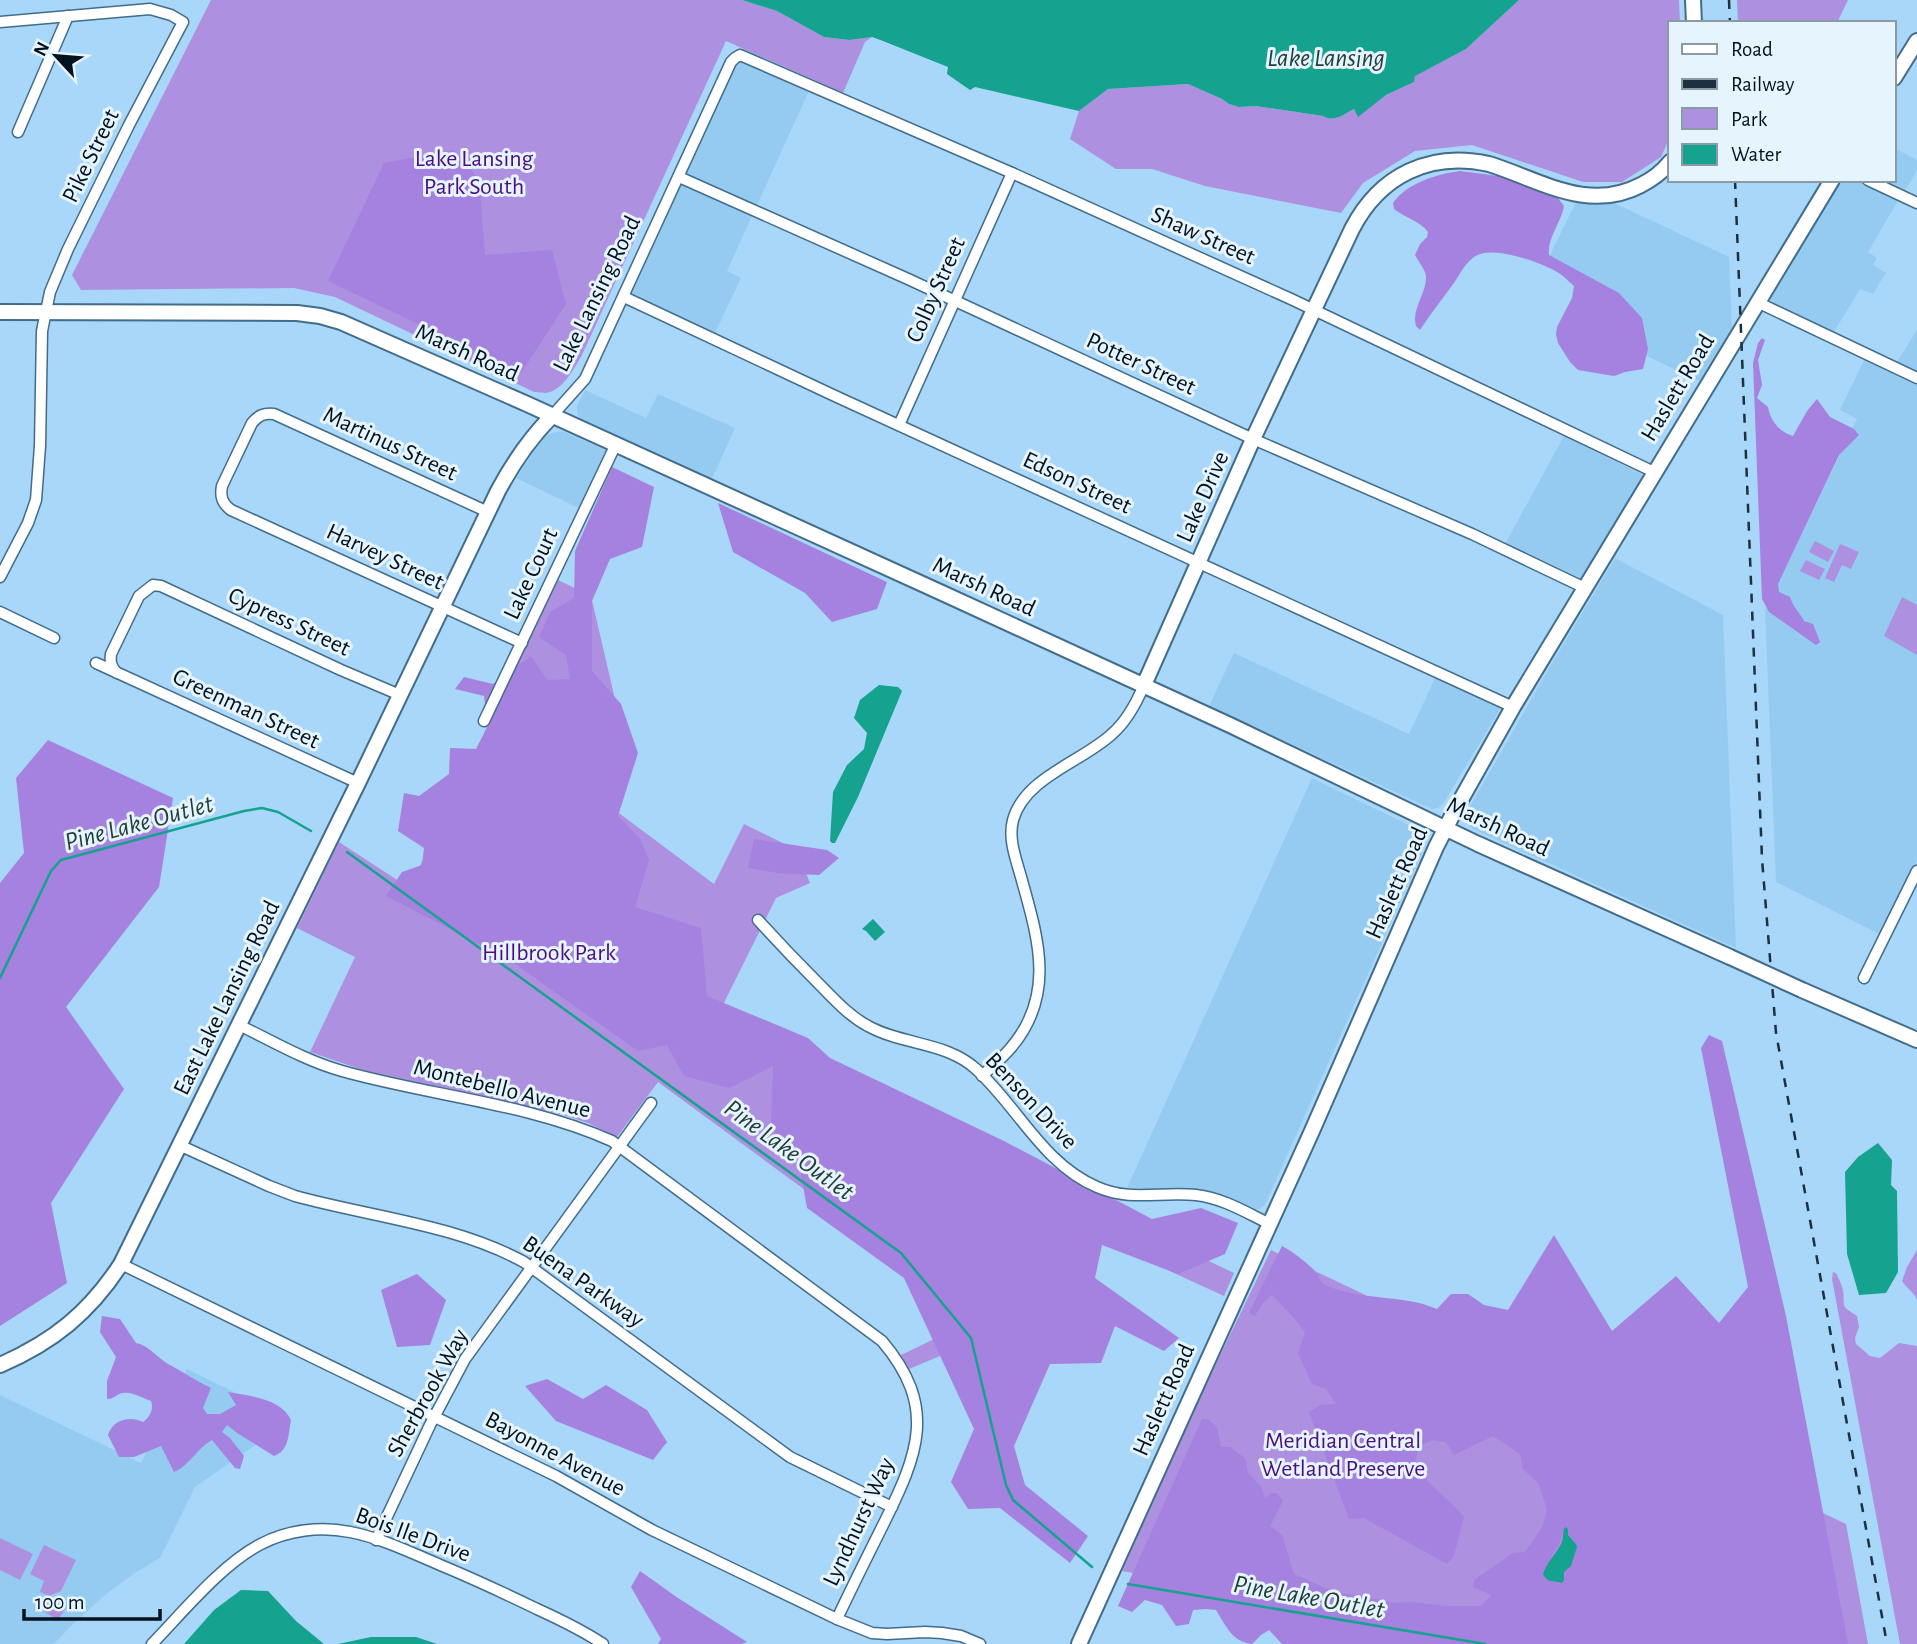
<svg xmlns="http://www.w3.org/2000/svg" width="1917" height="1644" viewBox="0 0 1917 1644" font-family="'Alegreya Sans',sans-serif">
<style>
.built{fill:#96cbf1}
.green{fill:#ae90e0}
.forest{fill:#a581e0;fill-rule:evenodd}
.water{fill:#15a28f}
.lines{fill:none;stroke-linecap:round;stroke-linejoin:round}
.stream{stroke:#15a28f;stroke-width:2.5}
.street-casing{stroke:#416c8a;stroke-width:13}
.secondary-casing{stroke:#416c8a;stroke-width:18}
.street{stroke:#fff;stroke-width:10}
.secondary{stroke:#fff;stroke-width:14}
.rail{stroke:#1c3040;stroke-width:2.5;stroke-dasharray:9 9;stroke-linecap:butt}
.secondary-bridge-casing{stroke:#416c8a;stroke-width:18;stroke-linecap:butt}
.secondary-bridge{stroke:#fff;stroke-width:14}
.labels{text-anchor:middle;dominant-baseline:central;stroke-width:6;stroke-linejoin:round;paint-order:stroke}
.street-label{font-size:24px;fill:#02121e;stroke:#e6f4fe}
.park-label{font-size:24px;fill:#4b0f82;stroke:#e6f4fe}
.water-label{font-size:26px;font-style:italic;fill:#233e38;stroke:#e6f4fe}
</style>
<rect width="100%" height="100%" fill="#a9d7f9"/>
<g class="built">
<path d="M742 48 814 80 727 271 741 278 715 333 630 294Z"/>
<path d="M1894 148 1917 160V170L1904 193 1880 180H1894Z"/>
<path d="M1838 180H1858L1899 199 1868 252 1877 258 1873 265 1886 273 1873 294 1860 289 1834 332 1773 303 1770 299 1769 295Z"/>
<path d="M1610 201 1729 257 1732 327 1701 382 1568 318 1587 278 1548 259 1576 202 1591 203Z"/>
<path d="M1917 330V374L1897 362Z"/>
<path d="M1866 356 1909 377 1917 384V861L1881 935 1776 882 1765 610 1857 419 1840 410Z"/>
<path d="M585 390 646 418 658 394 735 428 712 479 581 420 577 414V406Z"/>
<path d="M562 431 616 455 589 513 516 478 544 437 552 433Z"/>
<path d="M1564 436 1645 476 1582 579 1505 544Z"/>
<path d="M1615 558 1723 615 1736 948 1473 829 1470 826 1467 819 1468 810 1548 670Z"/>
<path d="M1234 653 1409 734 1436 676 1502 706 1443 804 1438 808 1432 809 1209 706Z"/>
<path d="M1312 778 1419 830 1425 837 1426 844 1265 1205 1259 1209H1254L1219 1194 1199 1189 1154 1190 1127 1188Z"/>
<path d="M187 1369 291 1420 195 1487 160 1558 135 1573 105 1595 71 1626 54 1644H0V1395L141 1463Z"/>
</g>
<g class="green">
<path d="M211 0H742L777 11 824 37 849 40 872 37 865 42 843 93 726 41 581 357C573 370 563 390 546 393 545 393 535 392 534 392L335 297 294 288 81 290 72 275Z"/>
<path d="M1519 0H1679L1680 23H1670V137L1661 157 1622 182H1583L1472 145 1415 151 1363 183 1341 213 1205 186 1152 169H1116L1070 139 1079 111 1108 89 1188 84 1222 99 1229 104 1239 107 1256 106 1323 116C1334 123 1344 114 1354 109L1358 116 1386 95 1414 82V76L1466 49Z"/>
<path d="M1737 0H1848L1837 23H1738Z"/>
<path d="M1815 541 1834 551 1828 562 1809 552Z"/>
<path d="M1840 544 1859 552 1851 569 1842 565 1834 582 1825 578Z"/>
<path d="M1806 560 1825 569 1819 580 1800 571Z"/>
<path d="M558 580 591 596 625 742 588 790 714 884 744 824 797 850 810 883 776 898 713 1025 1234 1273 1224 1296 1100 1239 971 1343 909 1369 901 1355 959 1327 914 1270 658 1082 617 1137 588 1123 561 1114 363 1070 310 1052 355 957 297 928 339 842 408 887 419 868Z"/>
<path d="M1902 597 1917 605V655L1884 636Z"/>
<path d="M1271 1250 1846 1524 1868 1644H1532L1122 1571 1204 1389Z"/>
<path d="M1917 1250V1300C1915 1293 1906 1288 1902 1281L1907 1267Z"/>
<path d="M1833 1272 1836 1273C1839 1279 1842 1285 1843 1291 1845 1308 1840 1305 1857 1316L1859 1327 1855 1338 1856 1344 1870 1356 1880 1358 1899 1343 1917 1346V1644H1900L1832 1279Z"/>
<path d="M0 1538 33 1554 20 1580 0 1570Z"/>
<path d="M44 1545 76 1560 61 1591 49 1596 40 1592 44 1581 30 1574Z"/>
<path d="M50 1600 65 1609 58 1620 43 1611Z"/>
</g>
<g class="forest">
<path d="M454 150 479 179 485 255 552 250 566 304 521 373 328 281 384 163Z"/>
<path d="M1460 171 1498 176 1558 198 1564 206C1561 223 1547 238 1549 255L1619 293 1642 318 1648 349 1643 369 1625 372 1614 376 1578 370 1570 362 1558 343 1556 334 1557 327 1572 298 1574 286C1568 281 1563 275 1557 272 1539 262 1491 244 1474 257 1463 265 1459 277 1451 287 1441 301 1431 313 1422 327L1420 330 1416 326C1411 309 1427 293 1426 276 1425 269 1418 261 1415 255L1420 244 1427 237 1428 232C1420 221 1405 218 1394 209L1393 203C1407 183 1437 174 1460 171Z"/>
<path d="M1762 338 1765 340 1758 360 1762 385 1757 398 1768 407C1770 420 1780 433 1793 436L1807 411 1817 399 1830 417 1854 429 1859 435 1839 455 1778 584 1779 592 1790 597C1794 609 1799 611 1804 621L1813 624 1820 642 1816 645 1769 612 1762 599 1753 363 1758 343Z"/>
<path d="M612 467 654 487 642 547 610 559 592 601V671L621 704 638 753 618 816 640 839 649 860 635 907 701 928 707 996 808 1038 830 1058 1004 1141 1152 1219 1201 1208 1238 1223 1225 1254 1178 1274 1102 1245 1095 1278 1179 1338 1164 1351 1115 1326 1101 1363 1050 1364 1014 1446 1025 1485 1088 1536 1070 1563 1000 1508 968 1509 951 1482 974 1429 904 1278 807 1208 799 1163 771 1128 773 1066 729 1088 684 1076 667 1045 638 1051 508 959 386 896 402 872 422 865 424 848 398 831 404 793 419 796 449 774 450 748 476 749 488 726 484 696 455 689 464 677 493 684 531 656 547 680 570 679 566 655 539 637 550 612 574 598 575 551Z"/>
<path d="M718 503 887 582 877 609 832 622 805 593 733 552Z"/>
<path d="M48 740 173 798 159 887 66 1007 124 1089 51 1203 67 1283 0 1326V883L24 853 16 778Z"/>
<path d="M754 839 827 850 839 858 819 875 778 873 748 868Z"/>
<path d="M1709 1035 1722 1041 1786 1316 1848 1644H1282L1269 1630 1261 1635 1252 1644C1232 1642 1226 1626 1216 1610L1206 1609 1193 1610 1189 1624 1176 1626 1162 1605 1145 1600 1132 1612 1118 1606 1202 1419 1209 1420 1217 1427 1221 1447H1230L1245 1458 1248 1473 1261 1486 1265 1498 1271 1493H1277L1283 1501 1270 1526 1282 1535 1294 1574 1332 1591 1396 1603 1411 1602 1447 1606H1481L1491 1595 1473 1587 1474 1580 1513 1553 1525 1552 1543 1526 1547 1509 1538 1483 1523 1469 1520 1454 1493 1436 1454 1455 1446 1442 1432 1440 1419 1446 1414 1468 1464 1516 1454 1556 1447 1564 1364 1518 1349 1519 1309 1412 1321 1405 1336 1404 1326 1389 1312 1384 1298 1353 1305 1333 1295 1319 1272 1295 1262 1304 1255 1316 1249 1313 1282 1246C1293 1252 1304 1260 1313 1269 1318 1274 1319 1282 1326 1285 1358 1301 1403 1294 1437 1309L1451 1294H1468L1484 1305 1508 1310 1554 1235 1612 1331 1676 1276 1719 1323 1748 1287 1701 1048ZM1562 1533C1584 1541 1576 1558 1564 1572V1575L1559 1581 1553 1582C1552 1575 1549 1566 1551 1559 1555 1547 1561 1547 1562 1533Z"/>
<path d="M417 1274 446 1300 430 1345 397 1347 381 1290Z"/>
<path d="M102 1316 120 1319 136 1343C149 1345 158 1359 170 1365 183 1372 196 1381 211 1388L203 1408 207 1414H220L236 1405 228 1392C249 1396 281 1398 291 1420 288 1434 290 1450 274 1456L237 1433 227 1425 222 1432 230 1438 244 1456 240 1469 235 1468 212 1440C197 1448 190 1465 174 1472L161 1446 134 1457H119L108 1435C112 1420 130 1415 143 1422 150 1417 154 1409 151 1401 143 1398 131 1391 123 1393 116 1394 115 1399 107 1399V1381L116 1357 100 1332Z"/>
<path d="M547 1379 583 1399 606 1385 647 1410 667 1442 653 1460 556 1421 525 1386Z"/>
<path d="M640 1571 678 1598 747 1642 741 1644H658L661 1639 631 1587Z"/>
</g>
<g class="water">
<path d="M742 0H1519L1466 49 1415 76 1414 82 1386 95 1358 117 1354 109C1344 114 1334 123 1323 116L1256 106 1239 107 1229 104 1222 99 1188 84 1108 89 1079 111 975 87 970 90 947 74 948 67 883 41 872 37 849 40 824 37 777 11Z"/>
<path d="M879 685 898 687 902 691 858 797 835 843H832L830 841 833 792 847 765 864 749 867 733 854 718 860 700Z"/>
<path d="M873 919 885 932 875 941 866 931 862 929Z"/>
<path d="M1878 1143 1892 1160 1891 1185 1897 1191 1898 1272 1886 1293 1859 1295 1847 1254 1845 1172 1858 1157Z"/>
<path d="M1565 1527 1568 1529V1535L1576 1544 1577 1547 1571 1566 1564 1572V1580L1562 1583C1554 1580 1548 1584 1543 1574 1547 1562 1556 1554 1561 1544 1564 1538 1562 1533 1565 1527Z"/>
<path d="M241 1590 268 1591 296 1621 324 1644H184L214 1610Z"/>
<path d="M371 1637H416L437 1644H338Z"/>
</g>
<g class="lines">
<g class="stream">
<path d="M347 852 901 1253 971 1338 1006 1485 1013 1500 1092 1567"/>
<path d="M0 978 51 871 61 860 244 811 262 808 278 812 311 831"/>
<path d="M1128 1584 1485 1644"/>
</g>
<g class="street-casing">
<g id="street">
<path d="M0 22 150 9 171 15 183 22 129 125 68 249 50 292 42 331 40 446 36 500 28 523 0 577"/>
<path d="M18 132 68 16"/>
<path d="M679 177 908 279 1253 439 1472 534 1585 588"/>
<path d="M1868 180 1917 203"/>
<path d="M624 297 835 396 1513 707"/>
<path d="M1757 302 1917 378"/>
<path d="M552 416 585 379 731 62 735 58 740 55 1012 173 1291 299 1654 472"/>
<path d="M899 425 1012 173"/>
<path d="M488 512 274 414C264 413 259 415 252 423L222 486C220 497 222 503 231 510L522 643"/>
<path d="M0 612 54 638"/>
<path d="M96 663 358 783"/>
<path d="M117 673C111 667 110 662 111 654L139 596 153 585 161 586 341 670 400 695"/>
<path d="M484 721 616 444"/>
<path d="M758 920C778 942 799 964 820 985 835 1000 849 1016 868 1026 902 1045 947 1042 976 1069 1018 1107 1043 1164 1097 1187 1131 1202 1161 1191 1196 1195 1223 1198 1247 1213 1270 1224"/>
<path d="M1864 978 1917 871"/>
<path d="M239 1025C272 1041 306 1061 342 1071 431 1096 527 1103 612 1141L882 1341C938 1407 918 1454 884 1523 868 1555 852 1587 837 1619"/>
<path d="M982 1076C991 1067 1001 1059 1009 1050 1057 996 1038 938 1021 877 1016 859 1008 839 1013 820 1025 777 1082 762 1112 734 1127 721 1136 704 1144 685"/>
<path d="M179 1145 269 1186 295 1196C371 1217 454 1224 524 1262L790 1457 892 1507"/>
<path d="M121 1264 556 1476 652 1530 837 1619 872 1633 887 1634 925 1632 942 1633 961 1636 980 1644"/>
<path d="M376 1540 430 1425 465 1359 651 1103"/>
<path d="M152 1644C183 1612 222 1564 261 1544 288 1530 320 1526 350 1532 382 1538 414 1554 445 1567 476 1580 506 1594 537 1609 559 1619 582 1630 603 1644"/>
</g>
</g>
<g class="secondary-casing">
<g id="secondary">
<path d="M1693 0 1694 23"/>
<path d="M1894 78 1917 41"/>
<path d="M0 312 297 313 320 316 341 322 527 404 940 592 1232 726 1478 844 1730 957"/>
<path d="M1144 685 1253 439 1352 229C1380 175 1430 151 1489 164 1540 180 1588 213 1641 185 1653 179 1662 172 1670 162"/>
<path d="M1802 990 1917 1040"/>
<path d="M0 1365C53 1342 89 1313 121 1264L358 783 498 491C513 463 530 438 552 416"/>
<path d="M1079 1644 1312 1131 1436 847 1454 812 1513 707 1832 180"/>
</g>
</g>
<use href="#street" class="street"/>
<use href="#secondary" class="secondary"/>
<g class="rail">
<path d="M1729 0 1730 23"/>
<path d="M1735 180 1762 859 1776 1033 1887 1644"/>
</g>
<g class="secondary-bridge-casing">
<path id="secondary-bridge" d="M1730 957 1802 990"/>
</g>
<use href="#secondary-bridge" class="secondary-bridge"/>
</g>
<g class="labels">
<g class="street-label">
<text transform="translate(91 156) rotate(-64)">Pike Street</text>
<text transform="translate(1203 236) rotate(24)">Shaw Street</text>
<text transform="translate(936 290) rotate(-66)">Colby Street</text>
<text transform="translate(597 294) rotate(-64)">Lake Lansing Road</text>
<text transform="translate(467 353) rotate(24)">Marsh Road</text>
<text transform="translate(1141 364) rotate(25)">Potter Street</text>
<text transform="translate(1678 388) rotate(-59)">Haslett Road</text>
<text transform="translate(390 444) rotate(25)">Martinus Street</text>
<text transform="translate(1077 483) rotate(25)">Edson Street</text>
<text transform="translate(1203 497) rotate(-66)">Lake Drive</text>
<text transform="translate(385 557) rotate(25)">Harvey Street</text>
<text transform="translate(531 574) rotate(-65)">Lake Court</text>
<text transform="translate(984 587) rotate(25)">Marsh Road</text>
<text transform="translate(289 622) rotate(25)">Cypress Street</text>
<text transform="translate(246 709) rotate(25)">Greenman Street</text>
<text transform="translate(1498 827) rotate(25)">Marsh Road</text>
<text transform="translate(1397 883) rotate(-66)">Haslett Road</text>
<text transform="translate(227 998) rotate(-64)">East Lake Lansing Road</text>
<text transform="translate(502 1089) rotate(14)">Montebello Avenue</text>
<text transform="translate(1031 1101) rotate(47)">Benson Drive</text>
<text transform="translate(583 1282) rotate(35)">Buena Parkway</text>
<text transform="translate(428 1393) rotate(-61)">Sherbrook Way</text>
<text transform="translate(1164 1400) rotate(-66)">Haslett Road</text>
<text transform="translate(555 1454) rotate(28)">Bayonne Avenue</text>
<text transform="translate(859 1522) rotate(-65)">Lyndhurst Way</text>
<text transform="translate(413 1535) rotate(20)">Bois Ile Drive</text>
</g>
<g class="park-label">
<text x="474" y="159">Lake Lansing<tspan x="474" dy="28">Park South</tspan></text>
<text x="549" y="953">Hillbrook Park</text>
<text x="1343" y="1441">Meridian Central<tspan x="1343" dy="28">Wetland Preserve</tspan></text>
</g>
<g class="water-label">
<text x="1326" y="58">Lake Lansing</text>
<text transform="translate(139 823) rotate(-15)">Pine Lake Outlet</text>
<text transform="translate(789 1150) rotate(36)">Pine Lake Outlet</text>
<text transform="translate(1309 1597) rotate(10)">Pine Lake Outlet</text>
</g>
</g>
<rect x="1668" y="21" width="228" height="161" fill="#e6f4fe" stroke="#8b9aa4" stroke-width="2"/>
<rect x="1682" y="44" width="35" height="10" fill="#ffffff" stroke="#8b9aa4" stroke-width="2"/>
<text x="1731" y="56" font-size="21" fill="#02121e">Road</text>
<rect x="1682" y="79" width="35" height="10" fill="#1c3040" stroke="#8b9aa4" stroke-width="2"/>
<text x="1731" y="91" font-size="21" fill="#02121e">Railway</text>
<rect x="1682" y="108" width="35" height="21" fill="#ae90e0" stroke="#8b9aa4" stroke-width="2"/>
<text x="1731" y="126" font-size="21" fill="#02121e">Park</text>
<rect x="1682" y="144" width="35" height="21" fill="#15a28f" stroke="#8b9aa4" stroke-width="2"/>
<text x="1731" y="161" font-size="21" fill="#02121e">Water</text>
<g transform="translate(56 56) rotate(296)" stroke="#e6f4fe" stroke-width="5" paint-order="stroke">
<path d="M0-5L12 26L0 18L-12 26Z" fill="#02121e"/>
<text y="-10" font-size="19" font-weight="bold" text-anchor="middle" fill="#02121e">N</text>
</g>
<path d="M24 1609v10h136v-10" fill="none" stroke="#02121e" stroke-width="3.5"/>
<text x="35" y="1609" font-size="21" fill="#02121e" stroke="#e6f4fe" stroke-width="5" paint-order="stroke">100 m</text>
</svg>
